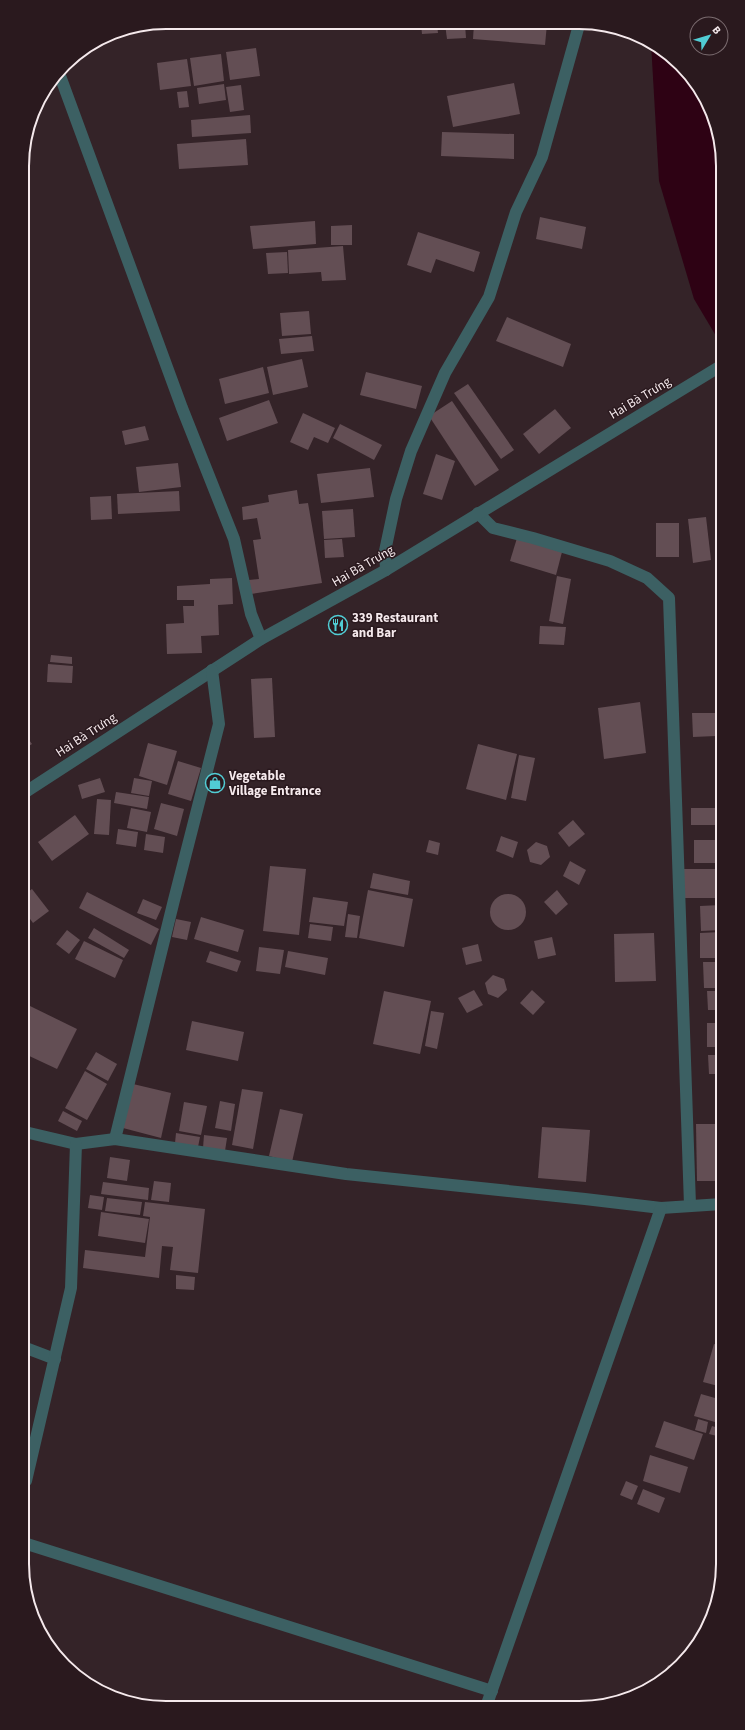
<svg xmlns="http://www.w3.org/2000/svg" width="745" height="1730" viewBox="0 0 745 1730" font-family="'Source Sans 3',sans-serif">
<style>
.water{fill:#2e0214}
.building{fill:#634e54}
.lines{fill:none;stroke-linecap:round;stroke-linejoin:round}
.minor{stroke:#3c6063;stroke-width:12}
.labels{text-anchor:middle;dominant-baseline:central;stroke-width:3;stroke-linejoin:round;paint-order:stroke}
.street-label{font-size:13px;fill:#f5e9ec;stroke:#2a191e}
.poi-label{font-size:13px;font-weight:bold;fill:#f5e9ec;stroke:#2a191e;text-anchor:start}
.rim{fill:none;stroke:#f5e9ec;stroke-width:2}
</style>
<rect width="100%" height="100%" fill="#342328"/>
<path class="water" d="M651 43 681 64 718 129 719 341 694 299 659 181Z"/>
<g class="building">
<path d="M421 24H437L438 33 422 34Z"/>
<path d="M445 24H465L466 38 447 39Z"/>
<path d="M474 24H547L545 45 473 39Z"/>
<path d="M256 48 260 76 230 80 226 52Z"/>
<path d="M221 54 224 81 194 86 190 58Z"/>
<path d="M187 59 191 86 160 90 157 63Z"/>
<path d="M514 83 520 114 453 127 447 96Z"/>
<path d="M224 84 226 100 199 104 197 88Z"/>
<path d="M241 85 244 110 230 112 226 87Z"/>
<path d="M187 91 189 107 179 108 177 92Z"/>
<path d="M250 115 251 133 192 137 191 120Z"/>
<path d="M442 132 514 134V159L441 156Z"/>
<path d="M246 139 248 165 179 169 177 144Z"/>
<path d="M540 217 586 227 582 249 536 239Z"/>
<path d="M315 221 316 244 253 249 250 226Z"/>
<path d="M352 225V245H331V226Z"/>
<path d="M418 232 480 252 474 272 436 259 431 273 407 265Z"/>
<path d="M343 246 346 280 322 281 321 272 289 274 288 250Z"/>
<path d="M287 252 288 273 268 274 266 253Z"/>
<path d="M309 311 311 334 282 336 280 313Z"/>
<path d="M507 317 571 344 563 367 496 341Z"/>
<path d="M312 336 314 351 281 354 279 339Z"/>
<path d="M302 359 308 387 273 395 267 367Z"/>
<path d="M263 367 269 393 225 404 219 379Z"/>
<path d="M366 372 422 386 416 409 360 395Z"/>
<path d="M468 384 514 450 501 459 454 393Z"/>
<path d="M269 400 278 423 227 441 219 418Z"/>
<path d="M452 401 499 470 475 486 429 416Z"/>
<path d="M555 409 571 428 539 454 523 434Z"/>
<path d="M303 413 335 428 328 443 314 437 308 450 290 442Z"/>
<path d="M340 424 382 445 374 460 333 438Z"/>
<path d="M145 426 149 440 125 445 122 431Z"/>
<path d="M436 454 455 461 442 500 423 494Z"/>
<path d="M178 463 181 487 139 492 136 467Z"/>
<path d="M370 468 374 497 321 503 317 474Z"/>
<path d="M297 490 299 504 308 503 322 583 251 594 249 580 259 579 253 540 261 539 257 518 243 520 242 507 269 502 268 495Z"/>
<path d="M179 491 180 511 118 514 117 494Z"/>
<path d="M111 496 112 519 91 520 90 497Z"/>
<path d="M353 509 355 537 324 539 322 511Z"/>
<path d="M706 517 711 560 693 563 688 519Z"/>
<rect x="656" y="523" width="23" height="34"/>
<path d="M517 538 562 552 556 575 510 561Z"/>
<path d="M342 539 344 557 325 558 324 540Z"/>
<path d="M557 576 571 579 563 624 549 621Z"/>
<path d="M232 578 233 604 218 605 219 635 201 636 202 653 167 654 166 624 184 623 183 606H194V600H177V586L210 584V579Z"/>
<path d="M540 626 566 627 564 645 539 644Z"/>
<path d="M51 655 72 657V664L50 662Z"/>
<path d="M48 664 73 666 72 683 47 682Z"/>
<path d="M272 678 275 737 254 738 251 679Z"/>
<path d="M640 702 646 753 604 759 598 708Z"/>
<path d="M692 713H716V736L693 737Z"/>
<path d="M24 733 32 744 24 749Z"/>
<path d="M148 743 177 751 167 785 139 776Z"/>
<path d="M478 744 517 754 506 800 466 789Z"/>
<path d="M519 755 535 758 526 801 511 798Z"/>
<path d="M178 761 201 768 191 801 168 794Z"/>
<path d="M100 778 105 792 82 799 78 785Z"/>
<path d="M134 778 152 781 149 796 131 793Z"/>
<path d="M116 792 149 797 147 809 114 803Z"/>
<path d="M97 799 111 800 109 835 94 834Z"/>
<path d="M161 803 184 809 177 836 154 829Z"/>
<path d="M131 808 151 812 147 832 127 828Z"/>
<rect x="691" y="808" width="29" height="17"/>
<path d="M75 815 89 834 52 861 38 842Z"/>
<path d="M573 820 585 834 569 847 558 833Z"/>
<path d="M118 829 138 832 136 847 116 844Z"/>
<path d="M146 834 165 837 163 853 144 850Z"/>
<path d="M501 836 518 842 513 858 496 851Z"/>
<path d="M429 840 440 843 438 855 426 852Z"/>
<rect x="694" y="840" width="26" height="23"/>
<path d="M536 842 547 846 550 857 541 865 530 862 527 850Z"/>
<path d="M570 861 586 870 579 885 563 876Z"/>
<path d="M270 866 306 869 299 935 263 931Z"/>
<path d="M683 869H720L721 898H683Z"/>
<path d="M373 873 410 881 408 895 370 888Z"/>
<path d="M32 889 49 911 33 923 25 912V894Z"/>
<path d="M368 890 413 899 404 947 359 938Z"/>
<path d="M557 890 568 904 556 915 544 902Z"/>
<path d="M87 892 159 929 151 945 79 908Z"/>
<circle cx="508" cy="912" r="18"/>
<path d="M313 897 348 902 344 926 309 922Z"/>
<path d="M143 899 162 907 156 920 137 913Z"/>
<path d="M721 905V930L701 931 700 906Z"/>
<path d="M348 914 360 916 357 938 345 937Z"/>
<path d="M201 917 244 930 238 952 194 939Z"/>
<path d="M176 919 191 922 187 940 172 937Z"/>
<path d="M310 924 333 927 331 941 308 938Z"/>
<path d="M94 928 129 950 124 958 88 938Z"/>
<path d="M67 930 80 940 69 954 56 944Z"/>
<path d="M721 932V958H700V933Z"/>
<path d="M654 933 656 981 615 982 614 934Z"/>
<path d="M552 937 556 955 538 959 534 941Z"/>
<path d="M84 941 123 960 115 978 75 959Z"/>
<path d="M478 944 482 961 466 965 462 948Z"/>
<path d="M259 947 284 950 280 974 256 971Z"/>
<path d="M210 951 241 961 237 972 206 962Z"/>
<path d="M288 951 328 958 325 975 285 967Z"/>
<path d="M703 962H721V988H704Z"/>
<path d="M493 975 504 979 507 990 498 998 488 994 485 983Z"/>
<path d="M474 990 483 1005 467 1013 458 998Z"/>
<path d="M532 990 545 1002 533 1015 520 1003Z"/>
<path d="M384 991 431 1001 420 1054 373 1044Z"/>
<path d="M707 991H721V1010H708Z"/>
<path d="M30 1006 77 1029 57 1069 25 1054V1016Z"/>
<path d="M431 1011 444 1013 437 1049 425 1046Z"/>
<path d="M192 1021 244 1032 238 1061 186 1050Z"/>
<rect x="707" y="1023" width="14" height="24"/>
<path d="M96 1052 117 1064 108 1081 86 1069Z"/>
<path d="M708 1055H721V1074H709Z"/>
<path d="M85 1071 107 1084 87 1120 65 1108Z"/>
<path d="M719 1082H721V1103H718Z"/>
<path d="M133 1084 171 1093 161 1138 123 1128Z"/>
<path d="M242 1089 263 1092 253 1149 232 1145Z"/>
<path d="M220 1101 235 1104 231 1131 215 1128Z"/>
<path d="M184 1102 207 1106 201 1135 179 1131Z"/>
<path d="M280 1109 303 1114 292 1162 269 1156Z"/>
<path d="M63 1111 82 1121 77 1131 58 1121Z"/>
<path d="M696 1124H718L719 1181H697Z"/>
<path d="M542 1127 590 1130 586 1182 538 1178Z"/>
<path d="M176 1133 200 1137 198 1147 175 1143Z"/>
<path d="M204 1135 227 1138 225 1151 203 1148Z"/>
<path d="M110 1157 130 1160 127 1181 107 1178Z"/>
<path d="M154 1181 171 1183 169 1202 151 1200Z"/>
<path d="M103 1182 149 1188 148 1200 101 1194Z"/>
<path d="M90 1195 104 1197 102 1210 88 1208Z"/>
<path d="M107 1198 142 1202 140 1215 105 1211Z"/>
<path d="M145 1202 205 1209 198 1273 170 1270 173 1247 162 1246 159 1278 83 1268 85 1250 145 1257 150 1217 143 1216Z"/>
<path d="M101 1212 149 1219 145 1243 98 1236Z"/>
<path d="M176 1275 195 1277 194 1290 176 1289Z"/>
<path d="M714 1344 722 1346V1387L703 1382Z"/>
<path d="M701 1394 722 1400V1424L694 1416Z"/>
<path d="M698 1419 708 1422 706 1433 695 1430Z"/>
<path d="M664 1421 703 1434 694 1460 655 1447Z"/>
<path d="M712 1426 722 1429 721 1437 709 1434Z"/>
<path d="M650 1455 688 1467 680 1493 643 1481Z"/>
<path d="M626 1481 638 1486 632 1500 620 1495Z"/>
<path d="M643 1489 665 1498 659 1513 637 1504Z"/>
<path d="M668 1665 675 1668 662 1681Z"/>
</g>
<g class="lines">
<g class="minor">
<path d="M59 73 182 408 234 539 251 614 261 639"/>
<path d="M478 513 493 528 533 538 610 561 647 578 669 598 690 1205"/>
<path d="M386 570 385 551 396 499 411 451 445 373 489 297 516 212 542 157 579 25"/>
<path d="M24 793 261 639 386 570 719 367"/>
<path d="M25 1132 76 1144 115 1139 346 1174 585 1199 661 1208 722 1204"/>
<path d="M115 1139 174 900 219 724 212 670"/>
<path d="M26 1348 55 1359"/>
<path d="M26 1481 71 1288 76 1144"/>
<path d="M27 1544 492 1691"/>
<path d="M487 1704 661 1208"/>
</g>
</g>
<defs>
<g id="restaurant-ring" transform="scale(1)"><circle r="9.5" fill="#2a191e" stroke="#51ccd4" stroke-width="1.5"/><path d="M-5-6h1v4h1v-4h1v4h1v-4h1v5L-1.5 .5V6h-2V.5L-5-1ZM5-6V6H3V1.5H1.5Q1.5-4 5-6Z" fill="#51ccd4"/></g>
<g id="shop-ring" transform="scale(1)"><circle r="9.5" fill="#2a191e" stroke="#51ccd4" stroke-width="1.5"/><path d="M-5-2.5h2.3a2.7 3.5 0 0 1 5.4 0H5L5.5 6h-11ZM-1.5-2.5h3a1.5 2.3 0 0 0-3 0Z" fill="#51ccd4"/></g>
</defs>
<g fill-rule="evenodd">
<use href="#restaurant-ring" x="338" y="625"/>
<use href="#shop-ring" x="215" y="783"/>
</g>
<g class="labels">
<g class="street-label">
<text transform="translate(640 398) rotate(-31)">Hai Bà Trưng</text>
<text transform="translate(363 566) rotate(-30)">Hai Bà Trưng</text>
<text transform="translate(86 735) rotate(-33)">Hai Bà Trưng</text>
</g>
<g class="poi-label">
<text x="352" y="618">339 Restaurant<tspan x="352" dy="15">and Bar</tspan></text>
<text x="229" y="776">Vegetable<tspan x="229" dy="15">Village Entrance</tspan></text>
</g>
</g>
<path d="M0 0H745V1730H0ZM166 29H579A137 137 0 0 1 716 166V1564A137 137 0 0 1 579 1701H166A137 137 0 0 1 29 1564V166A137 137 0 0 1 166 29Z" fill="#2a191e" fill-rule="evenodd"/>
<path class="rim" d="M166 29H579A137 137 0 0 1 716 166V1564A137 137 0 0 1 579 1701H166A137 137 0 0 1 29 1564V166A137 137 0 0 1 166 29Z"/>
<g transform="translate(709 36) rotate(52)"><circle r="19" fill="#2a191e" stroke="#7b6c70"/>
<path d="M0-3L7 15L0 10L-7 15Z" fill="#51ccd4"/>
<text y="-6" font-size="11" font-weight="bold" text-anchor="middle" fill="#f5e9ec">B</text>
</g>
</svg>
